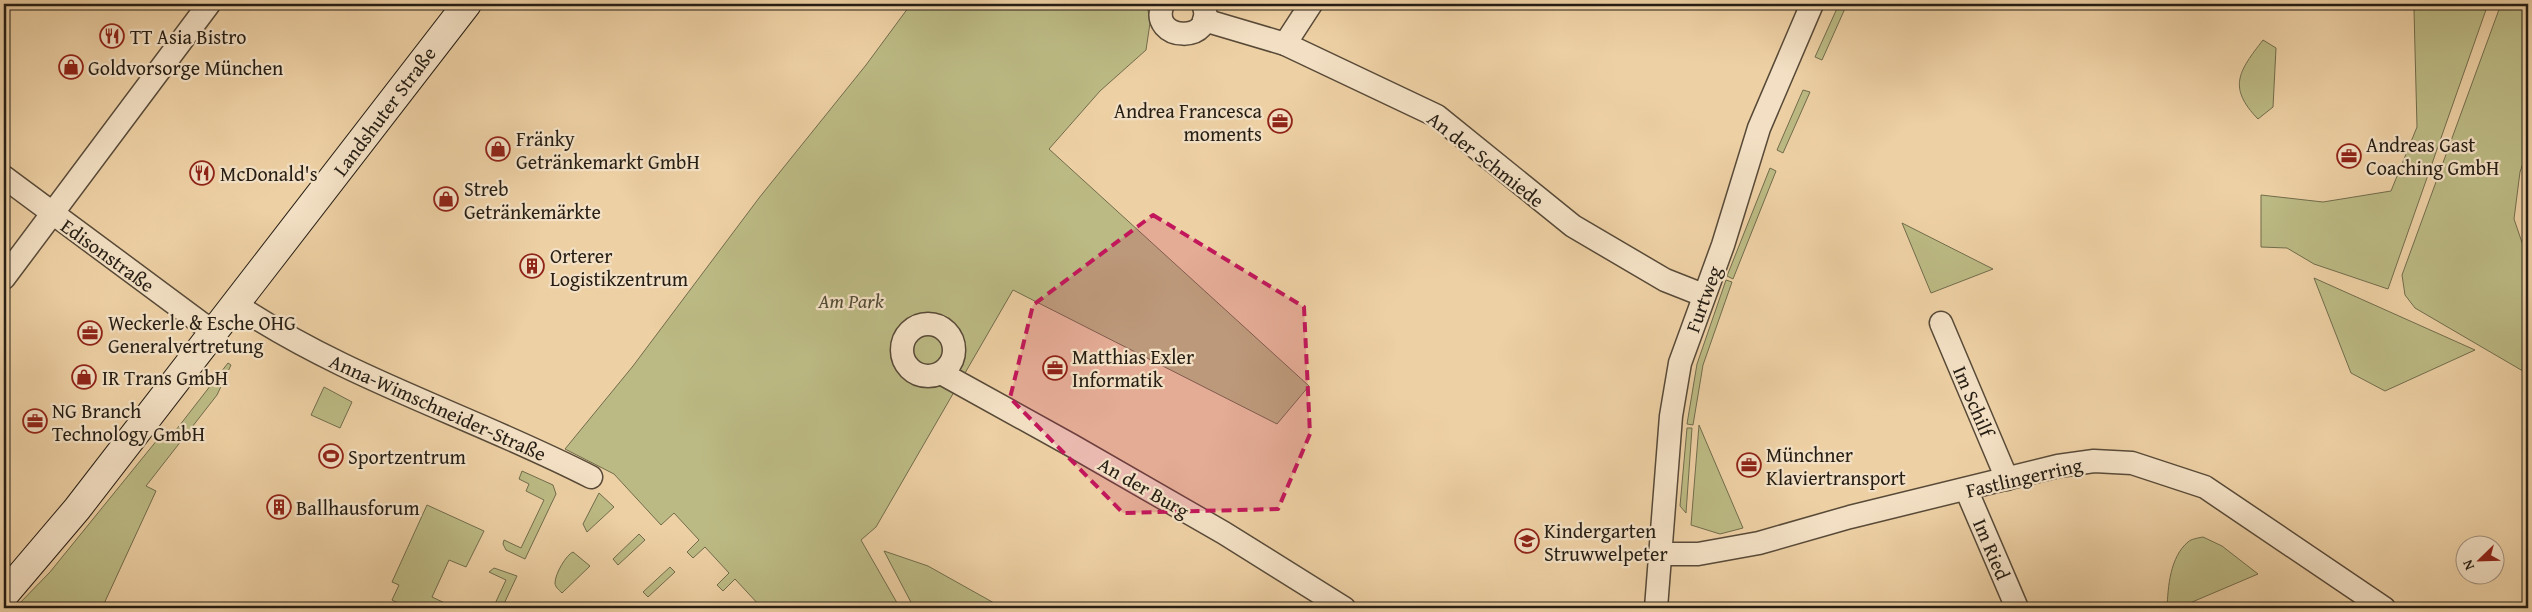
<svg xmlns="http://www.w3.org/2000/svg" width="2532" height="612" viewBox="0 0 2532 612" font-family="'Gentium Book Plus',serif">
<style>
.green{fill:#bcba84;stroke:#716c4c}
.lines{fill:none;stroke-linecap:round;stroke-linejoin:round}
.minor-casing{stroke:#584a38;stroke-width:25}
.secondary-casing{stroke:#261e14;stroke-width:30}
.minor{stroke:#f3e0c4;stroke-width:22}
.secondary{stroke:#f3e0c4;stroke-width:28}
.marked{fill:#c2185b;fill-opacity:0.2;stroke:#c2185b;stroke-width:4;stroke-dasharray:10 6;stroke-linejoin:round}
.labels{text-anchor:middle;dominant-baseline:central;stroke-width:4.5;stroke-linejoin:round;paint-order:stroke}
.poi-label{font-size:20px;fill:#261e14;stroke:#f3e0c4;text-anchor:start}
.street-label{font-size:20px;fill:#261e14;stroke:#f3e0c4}
.park-label{font-size:20px;font-style:italic;fill:#534d36;stroke:#f3e0c4}
</style>
<rect width="100%" height="100%" fill="#edd0a4"/>
<filter id="stains"><feTurbulence type="fractalNoise" baseFrequency=".004" numOctaves="4"/><feColorMatrix values="0 0 0 0 .2 0 0 0 0 .09 0 0 0 0 .02 0 0 0 .5 -.17"/></filter>
<radialGradient id="worn" r=".72"><stop offset=".6" stop-color="#630" stop-opacity="0"/><stop offset="1" stop-color="#630" stop-opacity=".3"/></radialGradient>
<g class="green">
<path d="M911 4H1147L1150 23 1146 50 1100 91 1049 149 1309 386 1277 424 1013 290 876 527 861 540 900 608H758L760 606 735 579 723 591 717 585 729 573 705 547 693 558 687 552 699 540 674 513 661 525 614 474 565 449 633 366 759 198 866 65Z"/>
<path d="M1839 4H1847L1822 60 1815 57Z"/>
<path d="M2442 4H2488L2388 289 2314 264 2287 248 2261 247V195L2323 202 2391 191 2417 127 2414 10Z"/>
<path d="M2501 4H2528V149L2520 172 2514 219 2528 260V374L2415 308 2405 295 2402 275Z"/>
<path d="M2263 40 2276 48 2273 107 2258 119C2227 87 2239 71 2263 40Z"/>
<path d="M1803 90 1810 92 1783 153 1777 150Z"/>
<path d="M1770 168 1776 171 1733 279 1727 276Z"/>
<path d="M1902 223 1993 269 1931 293Z"/>
<path d="M2314 278 2475 350 2385 391 2351 373Z"/>
<path d="M1726 280 1732 282 1703 365 1693 425 1687 424 1697 364Z"/>
<path d="M228 363 231 365 217 395 146 486 156 491 102 608H15L50 572 162 434 169 439Z"/>
<path d="M324 387 352 402 340 428 311 415Z"/>
<path d="M1699 425 1743 528 1720 534 1691 525Z"/>
<path d="M1687 428H1692L1686 513 1680 506Z"/>
<path d="M522 471 553 485 556 494 525 559 506 550 503 544 504 540 521 548 544 500 526 491 529 484 519 479Z"/>
<path d="M599 493 614 507 587 532 583 524Z"/>
<path d="M427 505 484 531 466 567 449 560 432 597 449 605 448 608H408L392 600 399 585 392 582Z"/>
<path d="M639 534 645 540 618 565 613 559Z"/>
<path d="M2203 537 2222 546 2258 574 2178 608H2167C2168 587 2170 557 2188 542 2191 539 2198 538 2203 537Z"/>
<path d="M884 551 928 566 1003 608H914Z"/>
<path d="M573 552 590 566 562 593C559 590 555 587 555 583 555 574 566 555 573 552Z"/>
<path d="M670 567 675 572 648 597 643 592Z"/>
<path d="M494 568 517 576 502 608H493L506 580 489 572Z"/>
</g>
<g class="lines">
<g class="minor-casing">
<g id="minor">
<path d="M1163 4C1147 42 1219 45 1203 4"/>
<path d="M1204 20 1285 44 1437 116 1573 226 1665 280 1703 295"/>
<path d="M1285 44 1311 4"/>
<path d="M4 177 213 332"/>
<path d="M4 278 209 4"/>
<path d="M235 304C347 379 472 416 591 477"/>
<path d="M1941 323 2007 479"/>
<circle cx="928" cy="350" r="26"/>
<path d="M941 373 1071 445 1224 533 1344 608"/>
<path d="M1966 489 2017 608"/>
<path d="M1662 554H1698L1759 543 1850 517 2058 466 2094 461 2132 463 2205 487 2384 608"/>
<path d="M1656 608 1671 416 1680 363 1723 245 1759 128 1812 4"/>
</g>
</g>
<g class="secondary-casing">
<path id="secondary" d="M4 595 77 509 467 4"/>
</g>
<use href="#minor" class="minor"/>
<use href="#secondary" class="secondary"/>
</g>
<path class="marked" d="M1153 215 1304 307 1310 434 1278 509 1123 513 1010 398 1033 305Z"/>
<defs>
<g id="restaurant-ring" transform="scale(1.25)"><circle r="9.5" fill="#f3e0c4" stroke="#8f2418" stroke-width="1.5"/><path d="M-5-6h1v4h1v-4h1v4h1v-4h1v5L-1.5 .5V6h-2V.5L-5-1ZM5-6V6H3V1.5H1.5Q1.5-4 5-6Z" fill="#8f2418"/></g>
<g id="shop-ring" transform="scale(1.25)"><circle r="9.5" fill="#f3e0c4" stroke="#8f2418" stroke-width="1.5"/><path d="M-5-2.5h2.3a2.7 3.5 0 0 1 5.4 0H5L5.5 6h-11ZM-1.5-2.5h3a1.5 2.3 0 0 0-3 0Z" fill="#8f2418"/></g>
<g id="office-ring" transform="scale(1.25)"><circle r="9.5" fill="#f3e0c4" stroke="#8f2418" stroke-width="1.5"/><path d="M-6-3h4V-5.5h4V-3h4V5H-6ZM-1-4.5V-3h2v-1.5ZM-6 0V1H6V0Z" fill="#8f2418"/></g>
<g id="building-ring" transform="scale(1.25)"><circle r="9.5" fill="#f3e0c4" stroke="#8f2418" stroke-width="1.5"/><path d="M-4-6H4V6H1V3H-1V6H-4ZM-2.5-4.3h1.7v1.8h-1.7ZM.8-4.3h1.7v1.8H.8ZM-2.5-1h1.7V.8h-1.7ZM.8-1h1.7V.8H.8Z" fill="#8f2418"/></g>
<g id="stadium-ring" transform="scale(1.25)"><circle r="9.5" fill="#f3e0c4" stroke="#8f2418" stroke-width="1.5"/><path d="M0-5a6.5 5 0 1 0 0 10a6.5 5 0 1 0 0-10ZM-3.5-1.8h7v3.6h-7Z" fill="#8f2418"/></g>
<g id="school-ring" transform="scale(1.25)"><circle r="9.5" fill="#f3e0c4" stroke="#8f2418" stroke-width="1.5"/><path d="M0-5L7-2L0 1L-7-2ZM-4 1L0 2.5L4 1V4Q0 6-4 4Z" fill="#8f2418"/></g>
</defs>
<g fill-rule="evenodd">
<use href="#restaurant-ring" x="112" y="36"/>
<use href="#shop-ring" x="71" y="67"/>
<use href="#office-ring" x="1280" y="121"/>
<use href="#shop-ring" x="498" y="149"/>
<use href="#office-ring" x="2349" y="156"/>
<use href="#restaurant-ring" x="202" y="173"/>
<use href="#shop-ring" x="446" y="199"/>
<use href="#building-ring" x="532" y="266"/>
<use href="#office-ring" x="90" y="333"/>
<use href="#office-ring" x="1055" y="368"/>
<use href="#shop-ring" x="84" y="377"/>
<use href="#office-ring" x="35" y="421"/>
<use href="#stadium-ring" x="331" y="456"/>
<use href="#office-ring" x="1749" y="465"/>
<use href="#building-ring" x="279" y="507"/>
<use href="#school-ring" x="1527" y="541"/>
</g>
<g class="labels">
<g class="poi-label">
<text x="130" y="36">TT Asia Bistro</text>
<text x="88" y="67">Goldvorsorge München</text>
<text x="1262" y="110" text-anchor="end">Andrea Francesca<tspan x="1262" dy="23">moments</tspan></text>
<text x="516" y="138">Fränky<tspan x="516" dy="23">Getränkemarkt GmbH</tspan></text>
<text x="2366" y="144">Andreas Gast<tspan x="2366" dy="23">Coaching GmbH</tspan></text>
<text x="220" y="173">McDonald's</text>
<text x="464" y="188">Streb<tspan x="464" dy="23">Getränkemärkte</tspan></text>
<text x="550" y="255">Orterer<tspan x="550" dy="23">Logistikzentrum</tspan></text>
<text x="108" y="322">Weckerle &amp; Esche OHG<tspan x="108" dy="23">Generalvertretung</tspan></text>
<text x="1072" y="356">Matthias Exler<tspan x="1072" dy="23">Informatik</tspan></text>
<text x="102" y="377">IR Trans GmbH</text>
<text x="52" y="410">NG Branch<tspan x="52" dy="23">Technology GmbH</tspan></text>
<text x="1766" y="454">Münchner<tspan x="1766" dy="23">Klaviertransport</tspan></text>
<text x="348" y="456">Sportzentrum</text>
<text x="296" y="507">Ballhausforum</text>
<text x="1544" y="530">Kindergarten<tspan x="1544" dy="23">Struwwelpeter</tspan></text>
</g>
<g class="street-label">
<text transform="translate(384 111) rotate(-53)">Landshuter Straße</text>
<text transform="translate(1486 159) rotate(38)">An der Schmiede</text>
<text transform="translate(108 255) rotate(36)">Edisonstraße</text>
<text transform="translate(1703 299) rotate(-70)">Furtweg</text>
<text transform="translate(1974 401) rotate(67)">Im Schilf</text>
<text transform="translate(438 407) rotate(24)">Anna-Wimschneider-Straße</text>
<text transform="translate(2024 477) rotate(-13)">Fastlingerring</text>
<text transform="translate(1144 487) rotate(30)">An der Burg</text>
<text transform="translate(1992 549) rotate(67)">Im Ried</text>
</g>
<g class="park-label">
<text x="851" y="300">Am Park</text>
</g>
</g>
<rect width="2532" height="612" fill="none" stroke="#edd0a4" stroke-width="20"/>
<rect x="5" y="5" width="2522" height="602" fill="none" stroke="#261e14" stroke-width="2.5"/>
<rect x="10" y="10" width="2512" height="592" fill="none" stroke="#261e14"/>
<g transform="translate(2480 560) rotate(247)"><circle r="24" fill="#f3e0c4" stroke="#a1927e"/>
<path d="M0-4L9 19L0 12L-9 19Z" fill="#8f2418"/>
<text y="-8" font-size="14" font-weight="bold" text-anchor="middle" fill="#261e14">N</text>
</g>
<rect width="100%" height="100%" filter="url(#stains)"/>
<rect width="100%" height="100%" fill="url(#worn)"/>
</svg>
